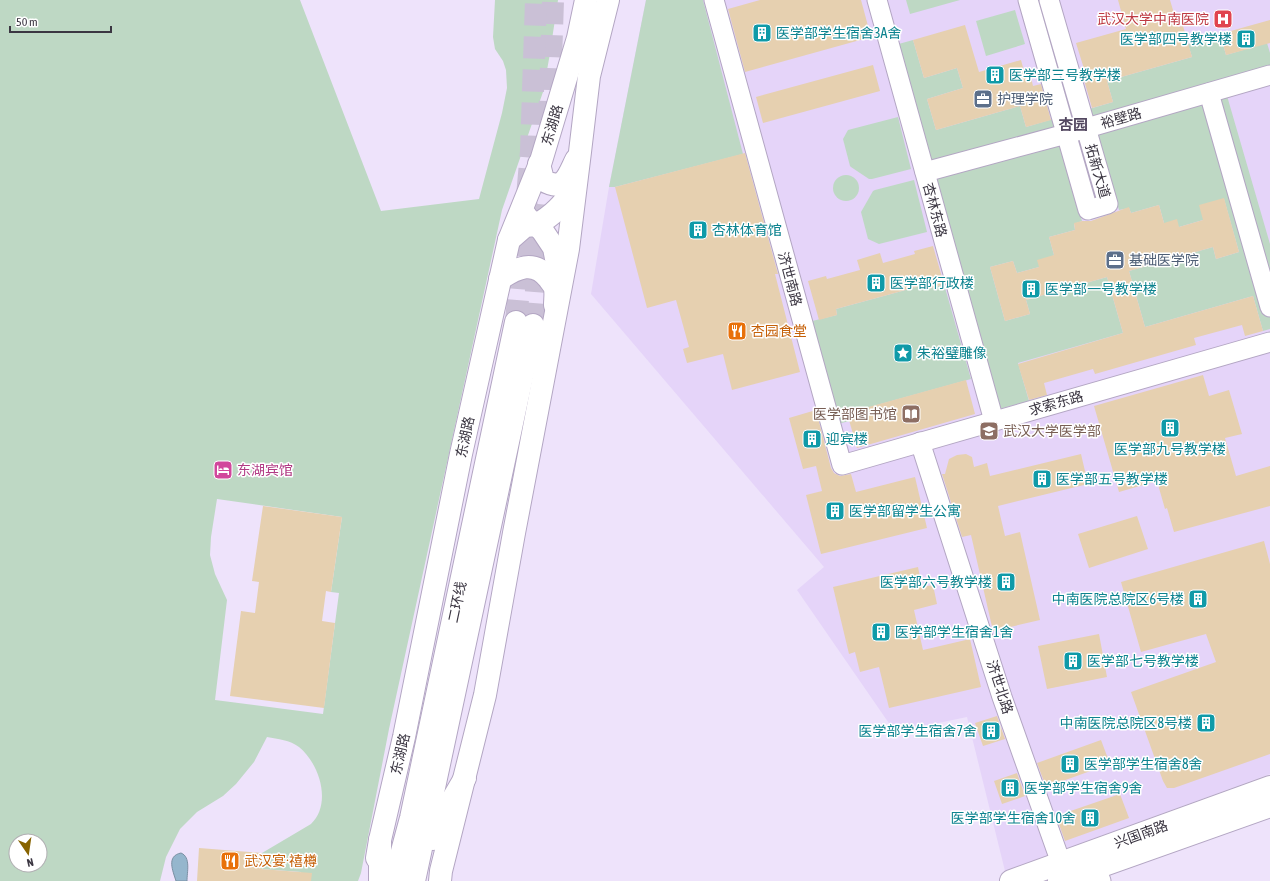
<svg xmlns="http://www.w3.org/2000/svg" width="1270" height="881" viewBox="0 0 1270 881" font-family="'Asap Condensed','Noto Sans SC',sans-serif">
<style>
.built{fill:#e5d4f9}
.green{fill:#bed8c4;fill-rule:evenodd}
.water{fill:#95b6cd;stroke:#7a90a3}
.building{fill:#e6d0b0}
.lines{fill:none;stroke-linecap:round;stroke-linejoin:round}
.highway-tunnel{stroke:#cac0d6;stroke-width:22;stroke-dasharray:22 11;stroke-linecap:butt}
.minor-casing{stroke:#b3a6c3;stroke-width:21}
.major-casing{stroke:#b3a6c3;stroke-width:24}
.highway-casing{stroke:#b3a6c3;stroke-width:24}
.minor{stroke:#fff;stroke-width:19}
.major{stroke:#fff;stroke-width:22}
.highway{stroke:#fff;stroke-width:22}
.labels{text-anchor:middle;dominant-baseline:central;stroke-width:3;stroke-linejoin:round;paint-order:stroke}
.health-label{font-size:14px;fill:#be3a42;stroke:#fff;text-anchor:end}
.culture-label{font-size:14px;fill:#0d838f;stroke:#fff;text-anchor:start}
.service-label{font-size:14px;fill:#4e5e75;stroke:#fff;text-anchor:start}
.street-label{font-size:14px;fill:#3b3642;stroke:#fff}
.food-label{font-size:14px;fill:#c56008;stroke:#fff;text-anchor:start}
.education-label{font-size:14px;fill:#785e54;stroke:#fff;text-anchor:end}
.hotel-label{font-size:14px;fill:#b23c85;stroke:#fff;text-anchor:start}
.neighbourhood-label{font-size:15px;font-weight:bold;fill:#534861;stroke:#fff}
</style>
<rect width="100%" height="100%" fill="#eee3fb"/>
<path class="built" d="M646 0H1270V774L1005 871 967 717 895 732 797 590 824 567 591 294 609 187Z"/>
<g class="green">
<path d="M0 0H300L381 211 479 199 502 113 507 88 506 70 503 61 495 49 493 37 495 0H558L549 59 543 92 502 210 389 729 361 873 358 881H301V872L261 869 262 853 311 824C332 804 320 764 299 747 290 740 278 739 267 737L254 762 236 784 223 796 197 812 180 829 166 857 160 881H0ZM217 499 342 517 331 592 339 593 323 714 215 700 227 600 215 574 210 555 211 537ZM16 841H40V865H16Z"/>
<path d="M646 0H703L743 154 615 187H609Z"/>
<path d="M906 0H960L910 14Z"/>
<path d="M1015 10 1025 44 986 56 976 21Z"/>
<path d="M1220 34 1226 55 1267 43 1270 53V68L1223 82 1270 244V329L1263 331 1253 296 1145 327 1129 271 1213 247 1216 259 1239 252 1224 199 1203 220 1179 227 1164 223 1159 205 1131 213 1129 208 1119 210 1089 109 1113 102 1107 81 1192 57 1188 44Z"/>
<path d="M913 40 924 78 957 68 963 88 927 99 936 130 1020 106 1026 127 1053 119 1082 221 1074 224 1075 230 1049 237 1054 255 1039 267 1017 273 1013 261 990 267 1005 321 1030 314 1026 300 1107 277 1123 333 1018 363 1029 401 995 410 895 45Z"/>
<path d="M898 117 911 169 872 179H869L851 167 850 166 843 139 848 130Z"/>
<circle cx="846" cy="188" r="13"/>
<path d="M914 180 927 232 879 244 868 239 861 212 873 191 875 190Z"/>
<path d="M944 284 971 379 848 413 850 421 837 424 808 322 837 315 836 309 924 285 925 290Z"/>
</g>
<path class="water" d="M181 853C191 857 187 872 187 881H176C173 871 166 856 181 853Z"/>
<g class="building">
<path d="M760 0H861L871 37 745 72 728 9Z"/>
<path d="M1118 0H1170L1178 27 1183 26 1192 57 1107 81 1113 102 1092 108 1082 73 1085 72 1076 43 1126 29Z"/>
<path d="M1270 20V43L1226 55 1220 34Z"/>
<path d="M965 25 979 72 1021 60 1024 71 1029 69 1033 86 1041 84 1051 120 1026 127 1020 106 936 130 927 99 963 88 957 68 924 78 913 40Z"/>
<path d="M873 65 880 91 763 123 756 97Z"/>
<path d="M745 153 778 274H775L800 372 732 390 723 354 687 363 683 349 689 347 676 300 647 308 615 187Z"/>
<path d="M1224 198 1239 252 1216 259 1213 247 1129 271 1145 327 1253 296 1263 331 1245 336 1242 325 1194 338 1196 345 1095 374 1093 369 1044 383 1047 395 1029 400 1018 364 1123 333 1107 277 1026 300 1030 314 1005 321 990 267 1013 261 1017 273 1039 267 1037 260 1054 255 1049 237 1075 230 1074 223 1082 221H1091L1129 207 1131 213 1159 205 1164 223 1177 219 1179 227 1203 220 1199 205Z"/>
<path d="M933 246 944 284 925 290 924 285 836 309 837 315 819 320 808 281 826 276 827 279 860 270 857 260 880 253 883 263 915 254 914 251Z"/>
<path d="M1203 375 1209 396 1229 390 1242 434 1225 438 1236 476 1270 466V506L1174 532 1167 508 1165 509 1157 481 1119 492 1094 406Z"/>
<path d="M966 380 975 414 857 448 847 413Z"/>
<path d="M816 410 831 468 834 473 840 476 851 474 856 492 915 477 927 528 821 554 806 495 822 491 816 466 803 469 789 418Z"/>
<path d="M966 454 972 457 974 467 987 463 990 476 1081 454 1088 484 998 506 1005 536 1020 532 1040 620 993 631 971 535 962 537 942 474H945L949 459 957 455Z"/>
<path d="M263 506 342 517 331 592 326 591 322 621 335 623 324 708 230 696 241 611 255 613 259 582 252 581Z"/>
<path d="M1137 516 1148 549 1089 568 1078 534Z"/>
<path d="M1264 541 1270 564V754L1174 788H1167L1163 781 1131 692 1216 662 1206 634 1141 652 1121 582Z"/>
<path d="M918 567 922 587 933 585 937 604 914 610 923 650 970 639 981 687 889 708 879 667 860 672 855 652 849 654 833 587Z"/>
<path d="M1099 634 1107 677 1047 689 1038 646Z"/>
<path d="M997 716 1005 739 983 746 975 723Z"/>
<path d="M1101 740 1110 764 1046 787 1037 763Z"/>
<path d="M1017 773 1025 796 1002 804 994 781Z"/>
<path d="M1120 794 1129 818 1065 841 1056 816Z"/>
<path d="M199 848 262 853 261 869 312 873 311 881H197Z"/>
</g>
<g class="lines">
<g class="highway-tunnel">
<path d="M549 123 553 0"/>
<path d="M516 322 531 151 536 0"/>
<path d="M533 325 547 163"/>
</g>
<g class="minor-casing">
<g id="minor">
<path d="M714 0 842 465 1270 342"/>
<path d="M877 0 994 421"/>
<path d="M1028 0 1088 210 1108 204 1049 0"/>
<path d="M1209 93 1270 307"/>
<path d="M925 172 1066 134 1270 75"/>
<path d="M920 442 1002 697 1061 863"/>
<path d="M1091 853 1101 881"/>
</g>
</g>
<g class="major-casing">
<g id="major">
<path d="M539 164 543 180C564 193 568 176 576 160"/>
<path d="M526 216 527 218 536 225C554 215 563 204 575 188"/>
<path d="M509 240 525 226 536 225 542 230 554 248 559 274"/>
<path d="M500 279C516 268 534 259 549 279 551 282 555 286 555 289 556 294 555 300 555 305"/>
<path d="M377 858 380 840 404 737 461 454 509 240 541 161 578 38 586 0"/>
<path d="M440 881 441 871 485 695 514 533 568 249 580 152 589 76 608 0"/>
<path d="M1011 881 1270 787"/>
<path d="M1059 881 1270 806"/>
</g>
</g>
<g class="highway-casing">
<g id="highway">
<path d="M433 839 441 819 465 778"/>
<path d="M380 840V881"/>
<path d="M394 881 411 818 516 322"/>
<path d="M414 881 533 325"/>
</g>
</g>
<use href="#minor" class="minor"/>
<use href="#major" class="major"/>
<use href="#highway" class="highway"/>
</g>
<defs>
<g id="hospital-square" transform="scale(1)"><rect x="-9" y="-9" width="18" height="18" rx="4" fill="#e0444e" stroke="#fff"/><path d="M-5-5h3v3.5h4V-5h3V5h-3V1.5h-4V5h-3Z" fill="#fff"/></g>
<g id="building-square" transform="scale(1)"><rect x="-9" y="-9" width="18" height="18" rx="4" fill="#0f9aa8" stroke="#fff"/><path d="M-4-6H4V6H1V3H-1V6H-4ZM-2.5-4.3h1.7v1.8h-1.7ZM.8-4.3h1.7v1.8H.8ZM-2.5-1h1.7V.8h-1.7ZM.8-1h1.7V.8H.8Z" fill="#fff"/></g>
<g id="office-square" transform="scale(1)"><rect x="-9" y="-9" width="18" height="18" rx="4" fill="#5c6f8a" stroke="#fff"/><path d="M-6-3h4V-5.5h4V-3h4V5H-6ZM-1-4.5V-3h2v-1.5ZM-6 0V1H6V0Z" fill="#fff"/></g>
<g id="restaurant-square" transform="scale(1)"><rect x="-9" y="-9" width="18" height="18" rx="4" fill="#e8710a" stroke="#fff"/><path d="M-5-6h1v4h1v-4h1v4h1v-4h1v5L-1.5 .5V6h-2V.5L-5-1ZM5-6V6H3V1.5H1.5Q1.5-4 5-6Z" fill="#fff"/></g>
<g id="sight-square" transform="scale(1)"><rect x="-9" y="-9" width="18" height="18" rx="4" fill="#0f9aa8" stroke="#fff"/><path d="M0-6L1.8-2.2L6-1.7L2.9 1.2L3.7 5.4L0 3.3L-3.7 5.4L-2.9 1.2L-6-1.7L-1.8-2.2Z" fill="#fff"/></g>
<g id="library-square" transform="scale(1)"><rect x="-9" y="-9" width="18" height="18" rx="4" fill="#8d6e63" stroke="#fff"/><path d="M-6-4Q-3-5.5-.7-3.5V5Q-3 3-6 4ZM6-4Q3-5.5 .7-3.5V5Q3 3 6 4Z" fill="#fff"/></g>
<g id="university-square" transform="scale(1)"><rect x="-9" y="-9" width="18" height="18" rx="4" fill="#8d6e63" stroke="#fff"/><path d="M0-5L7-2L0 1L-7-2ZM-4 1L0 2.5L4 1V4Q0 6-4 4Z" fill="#fff"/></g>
<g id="hotel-square" transform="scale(1)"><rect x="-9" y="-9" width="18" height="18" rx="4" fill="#d1479c" stroke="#fff"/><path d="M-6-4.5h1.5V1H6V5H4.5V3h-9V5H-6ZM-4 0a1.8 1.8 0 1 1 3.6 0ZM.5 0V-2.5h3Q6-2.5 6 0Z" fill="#fff"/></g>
</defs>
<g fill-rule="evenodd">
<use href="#hospital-square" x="1223" y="19"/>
<use href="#building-square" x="762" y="33"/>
<use href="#building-square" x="1246" y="39"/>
<use href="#building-square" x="995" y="75"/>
<use href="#office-square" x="983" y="99"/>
<use href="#building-square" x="698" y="230"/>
<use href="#office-square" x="1115" y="260"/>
<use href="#building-square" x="876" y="283"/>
<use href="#building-square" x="1031" y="289"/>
<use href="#restaurant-square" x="737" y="331"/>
<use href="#sight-square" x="903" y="353"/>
<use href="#library-square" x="911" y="414"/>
<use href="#building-square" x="1170" y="428"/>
<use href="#university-square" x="989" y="431"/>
<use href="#building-square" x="812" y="439"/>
<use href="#hotel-square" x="223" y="470"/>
<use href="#building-square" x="1042" y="479"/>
<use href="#building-square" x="835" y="511"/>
<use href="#building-square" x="1006" y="582"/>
<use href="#building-square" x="1198" y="599"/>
<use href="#building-square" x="881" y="632"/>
<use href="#building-square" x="1073" y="661"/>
<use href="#building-square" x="1206" y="723"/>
<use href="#building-square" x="991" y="731"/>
<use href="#building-square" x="1070" y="764"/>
<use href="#building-square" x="1010" y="788"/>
<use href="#building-square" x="1090" y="818"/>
<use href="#restaurant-square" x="230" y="861"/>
</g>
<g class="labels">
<g class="health-label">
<text x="1209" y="19">武汉大学中南医院</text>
</g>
<g class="culture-label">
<text x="776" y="33">医学部学生宿舍3A舍</text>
<text x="1232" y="39" text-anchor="end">医学部四号教学楼</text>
<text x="1009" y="75">医学部三号教学楼</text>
<text x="712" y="230">杏林体育馆</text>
<text x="890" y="283">医学部行政楼</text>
<text x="1045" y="289">医学部一号教学楼</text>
<text x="917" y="353">朱裕璧雕像</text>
<text x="826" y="439">迎宾楼</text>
<text x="1170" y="449" text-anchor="middle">医学部九号教学楼</text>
<text x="1056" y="479">医学部五号教学楼</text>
<text x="849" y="511">医学部留学生公寓</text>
<text x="992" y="582" text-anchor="end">医学部六号教学楼</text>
<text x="1184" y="599" text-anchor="end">中南医院总院区6号楼</text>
<text x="895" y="632">医学部学生宿舍1舍</text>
<text x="1087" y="661">医学部七号教学楼</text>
<text x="1192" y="723" text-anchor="end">中南医院总院区8号楼</text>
<text x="977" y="731" text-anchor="end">医学部学生宿舍7舍</text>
<text x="1084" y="764">医学部学生宿舍8舍</text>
<text x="1024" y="788">医学部学生宿舍9舍</text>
<text x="1076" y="818" text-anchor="end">医学部学生宿舍10舍</text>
</g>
<g class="service-label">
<text x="997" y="99">护理学院</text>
<text x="1129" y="260">基础医学院</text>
</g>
<g class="street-label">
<text transform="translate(1121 118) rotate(-16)">裕壁路</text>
<text transform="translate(552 125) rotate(-73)">东湖路</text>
<text transform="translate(1098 171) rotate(74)">拓新大道</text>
<text transform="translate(935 210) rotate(75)">杏林东路</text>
<text transform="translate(790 279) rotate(75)">济世南路</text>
<text transform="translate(1056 403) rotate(-16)">求索东路</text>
<text transform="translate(465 437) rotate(-78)">东湖路</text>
<text transform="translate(457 602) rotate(-78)">二环线</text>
<text transform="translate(1000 687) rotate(72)">济世北路</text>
<text transform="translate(400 754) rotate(-77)">东湖路</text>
<text transform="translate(1141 834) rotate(-20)">兴国南路</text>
</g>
<g class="food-label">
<text x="751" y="331">杏园食堂</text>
<text x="244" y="861">武汉宴·禧樽</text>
</g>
<g class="education-label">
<text x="897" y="414">医学部图书馆</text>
<text x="1003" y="431" text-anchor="start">武汉大学医学部</text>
</g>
<g class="hotel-label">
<text x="237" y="470">东湖宾馆</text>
</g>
<g class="neighbourhood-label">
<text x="1073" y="124">杏园</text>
</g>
</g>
<g transform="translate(28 853) rotate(167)"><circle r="19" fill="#ffffff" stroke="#b1afb3"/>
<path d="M0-3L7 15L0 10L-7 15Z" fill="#876300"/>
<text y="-6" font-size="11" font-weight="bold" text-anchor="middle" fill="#3b3642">N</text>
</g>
<path d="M10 26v6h101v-6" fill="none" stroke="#3b3642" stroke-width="2"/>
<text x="16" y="26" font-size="12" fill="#3b3642" stroke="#ffffff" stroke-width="3" paint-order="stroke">50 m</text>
</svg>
